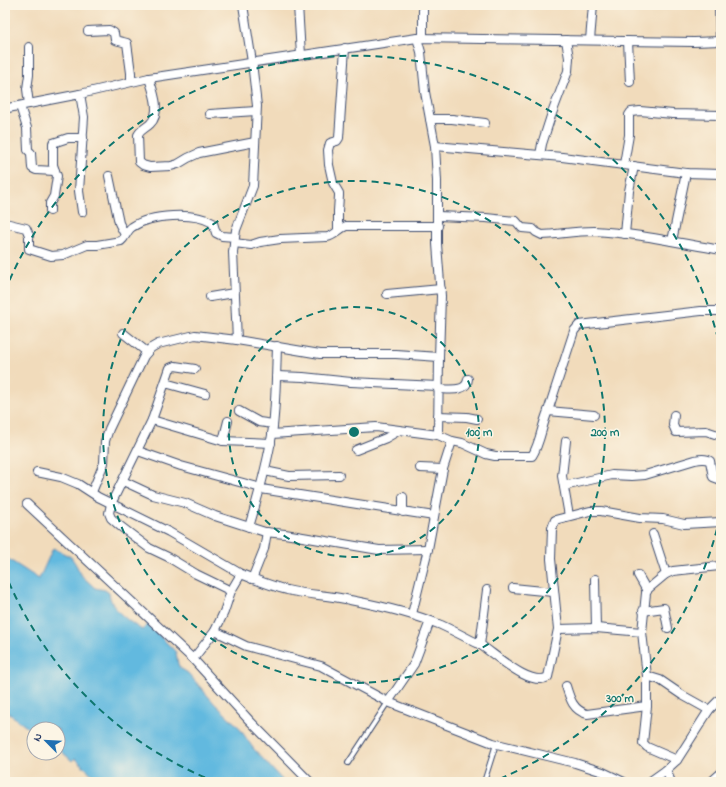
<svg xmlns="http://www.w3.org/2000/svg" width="726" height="787" viewBox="0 0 726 787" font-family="'Indie Flower',sans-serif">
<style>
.water{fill:#62b9df;stroke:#3e749e}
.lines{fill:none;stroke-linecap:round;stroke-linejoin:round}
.lane-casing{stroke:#3b496c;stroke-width:6}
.street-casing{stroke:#3b496c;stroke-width:10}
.lane{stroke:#fff;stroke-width:4}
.street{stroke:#fff;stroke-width:8}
.ring{fill:none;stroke:#0f766e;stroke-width:2;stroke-dasharray:7 5}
.centre{fill:#0f766e;stroke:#fcf5e5;stroke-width:2}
.ring-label{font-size:12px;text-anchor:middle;font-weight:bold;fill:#0f766e;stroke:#fcf5e5;stroke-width:3;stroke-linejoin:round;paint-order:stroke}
</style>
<rect width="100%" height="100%" fill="#fcf5e5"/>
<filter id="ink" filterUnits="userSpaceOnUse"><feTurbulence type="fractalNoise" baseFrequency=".025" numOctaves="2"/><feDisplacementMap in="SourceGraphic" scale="8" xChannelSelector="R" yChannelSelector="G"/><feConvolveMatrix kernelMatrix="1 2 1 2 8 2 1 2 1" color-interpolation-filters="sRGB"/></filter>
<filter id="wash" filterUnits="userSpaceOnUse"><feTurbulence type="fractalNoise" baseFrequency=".012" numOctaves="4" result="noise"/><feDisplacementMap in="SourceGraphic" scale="16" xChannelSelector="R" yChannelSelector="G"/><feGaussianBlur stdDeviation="0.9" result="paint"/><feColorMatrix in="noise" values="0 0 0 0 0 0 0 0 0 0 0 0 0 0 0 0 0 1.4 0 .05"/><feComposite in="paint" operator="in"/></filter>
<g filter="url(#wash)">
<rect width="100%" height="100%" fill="#f1dbbb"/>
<path class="water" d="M53 548 71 557 75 563 82 576 95 588 105 590 109 593C111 610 129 621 142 630L148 624 176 652 178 664 180 668 188 673 214 703 238 726 253 748 284 782H100L75 758 72 761 58 748 59 743 58 742V729H34V733L5 710V557L39 579Z"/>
</g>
<g filter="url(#ink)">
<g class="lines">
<g class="lane-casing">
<g id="lane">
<path d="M348 763 388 702"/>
<path d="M484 782 496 744"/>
</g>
</g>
<g class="street-casing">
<g id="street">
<path d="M298 5 301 55"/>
<path d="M719 5 720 41"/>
<path d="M88 31 109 30 114 33 115 40 127 43 131 73V82"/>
<path d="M423 38V5"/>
<path d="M590 40 593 5"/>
<path d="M628 41 630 82"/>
<path d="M29 47V75L27 89 29 104"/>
<path d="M149 78C153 91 162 113 150 124 146 128 141 129 138 135L139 162 143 165 150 167 171 166 178 164 188 158 199 153 255 142"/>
<path d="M80 94 84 117 79 191 82 212"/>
<path d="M20 106 27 128 28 150 31 153 32 168 36 170 55 171"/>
<path d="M8 108 80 94 149 78 417 38 694 42 721 41"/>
<path d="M210 114 256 111"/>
<path d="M430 119H452L485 123"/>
<path d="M435 146 562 157 686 173 721 174"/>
<path d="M540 155 542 144 551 116 568 71 569 58 566 40"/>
<path d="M624 164 629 135V115L631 112 640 111 673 114 721 115"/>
<path d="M109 176 119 223 125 235"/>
<path d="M50 211V203L54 196 57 176 53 165V143L68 138H83"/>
<path d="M438 216 486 218 516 221 522 228 533 229 536 232 542 235C559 234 577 231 594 231 637 233 679 243 721 250"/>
<path d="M5 223 26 228 29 235V249L51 256 63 255 87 245H97L121 241C126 237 127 230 132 227 151 214 194 212 213 223L216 233 222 236 235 237"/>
<path d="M338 230V211L339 196V193L333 183 329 165 328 150 330 143 337 141 339 138 345 48"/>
<path d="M625 234 629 191 634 166"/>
<path d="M672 241 686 173"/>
<path d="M234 243 251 245 260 242 280 239 327 237C335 236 338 229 346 226H438"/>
<path d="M387 294 441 289"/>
<path d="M210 297 234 293"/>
<path d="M123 333 147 352"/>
<path d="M237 340 233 252 236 230 253 186 257 106 252 62 243 5"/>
<path d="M195 369 175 366 170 368 152 420 111 504 109 513 111 518 120 526 149 548 168 557 196 574 231 591"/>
<path d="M277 376 303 377 351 382 438 386"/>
<path d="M165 383 205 394"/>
<path d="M438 389C448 389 467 393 468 379"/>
<path d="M239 411 259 422 273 424"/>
<path d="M548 411 594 415"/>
<path d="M674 415 673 425 676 432 706 431 721 436"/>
<path d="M438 416 467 417 477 419"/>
<path d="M152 420 223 441 271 443"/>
<path d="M272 434 376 427 438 435"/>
<path d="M223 441 228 421"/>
<path d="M452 441 462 443 486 454 495 456H532C540 444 542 425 548 411L574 331 579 325 701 311H721"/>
<path d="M566 441 562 476 569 516"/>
<path d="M356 450 386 438 398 431"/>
<path d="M138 451 181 466 261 488"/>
<path d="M420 468 443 469"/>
<path d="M265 471 289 476 339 475"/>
<path d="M37 472 61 477 78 484 98 497 169 532 241 574C256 580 272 586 287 590 308 595 329 595 350 600 381 606 412 613 441 625 454 631 467 638 479 644 494 653 530 688 548 677L558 629 551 559 552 528 555 520 590 511H601L640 518 663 519 684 524 721 522"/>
<path d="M123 481 153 495 185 503 215 516 265 532 285 534 379 550 428 549"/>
<path d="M564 486 612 475 632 476 645 475 695 460C699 459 706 458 710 461L713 477 721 480"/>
<path d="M261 489 434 516"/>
<path d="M92 492 104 463 105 441 109 429 144 356 151 348 158 344 195 335 237 340 320 354H396L439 357"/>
<path d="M27 504 193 659 249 720 310 782"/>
<path d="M403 512V497"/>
<path d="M249 527C258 497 267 466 272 435 276 406 276 376 277 346"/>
<path d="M653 534 666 574"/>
<path d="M638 575 647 591"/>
<path d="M252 579 264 549 267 532"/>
<path d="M595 579 596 628"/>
<path d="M513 588 553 592"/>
<path d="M643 611 664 608 668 628"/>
<path d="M412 614 428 549 443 469 452 441 438 435 439 357 441 296 437 244V181L435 146 425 92 421 52 417 38"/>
<path d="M558 629 596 628 642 632"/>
<path d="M215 631 246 646 321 666 388 702 493 743 575 763 603 772 624 782"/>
<path d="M480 645 487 590"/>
<path d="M193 659 215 631 224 612 231 591 241 574"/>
<path d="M647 676 660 680 682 695 709 710"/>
<path d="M566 686C570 699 573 710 587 714L647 706"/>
<path d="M388 702 414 664 430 621"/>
<path d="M677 760 647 747 643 743 647 706V676L642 632 646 593 648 589 666 574 673 571 719 566"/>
<path d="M666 770 671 782"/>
<path d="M649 782 666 770 677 760 709 710 721 698"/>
<path d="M711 782 721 773"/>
</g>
</g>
<use href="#lane" class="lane"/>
<use href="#street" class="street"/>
</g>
</g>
<g class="ring">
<circle cx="354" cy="432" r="125"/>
<circle cx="354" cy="432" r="251"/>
<path d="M720 517A376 376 0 0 1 492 782M216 782A376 376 0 0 1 5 573M5 291A376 376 0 0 1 720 347"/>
</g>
<circle cx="354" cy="432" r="6" class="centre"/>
<g class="ring-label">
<text x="479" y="436">100 m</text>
<text x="605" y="436">200 m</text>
<text x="620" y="702">300 m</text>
</g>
<rect width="726" height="787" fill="none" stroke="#fcf5e5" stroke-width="20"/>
<g transform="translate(46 741) rotate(294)"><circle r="19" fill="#fcf5e5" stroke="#a2a6af"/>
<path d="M0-3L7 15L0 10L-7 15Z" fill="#1f6fb2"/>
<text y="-6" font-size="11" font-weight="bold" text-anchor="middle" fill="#1b2f5e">N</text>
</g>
</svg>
